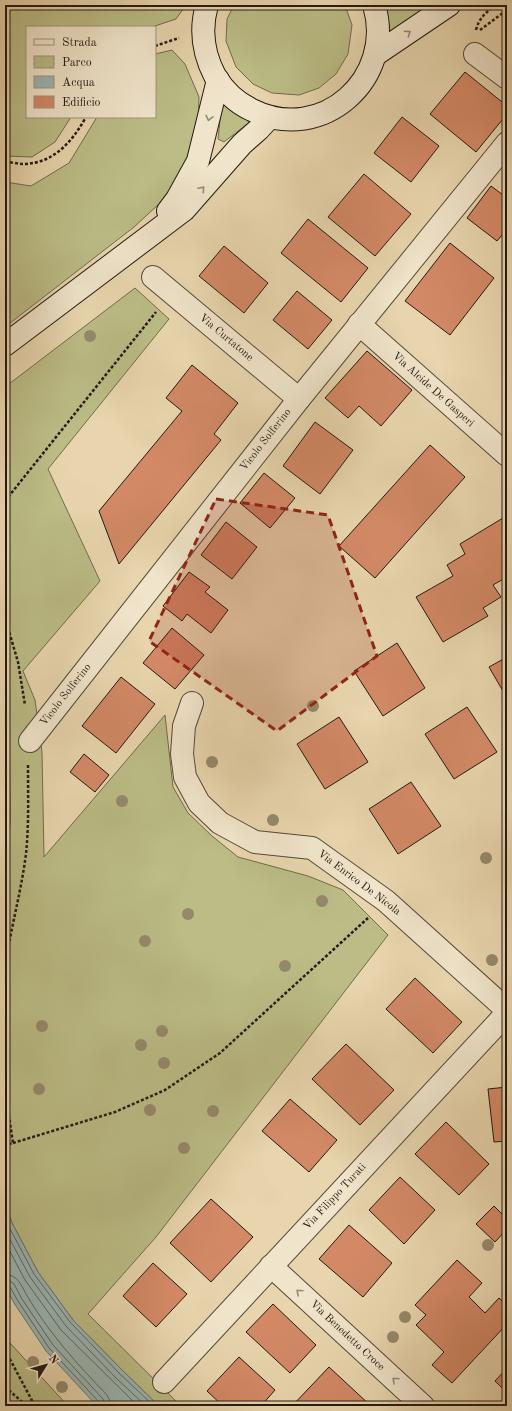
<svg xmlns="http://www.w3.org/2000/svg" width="512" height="1411" viewBox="0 0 512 1411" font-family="'Old Standard TT',serif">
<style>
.green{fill:#bbbc86;stroke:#6f6b4c}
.water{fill:#9ab6b4;stroke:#6a7873}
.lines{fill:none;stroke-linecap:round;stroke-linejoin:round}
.shore{stroke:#5e6863;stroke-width:1}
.building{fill:#d38966;stroke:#231a12}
.minor-casing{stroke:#544939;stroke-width:24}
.secondary-casing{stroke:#231a12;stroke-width:24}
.path{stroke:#231a12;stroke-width:2.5;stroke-dasharray:3 2;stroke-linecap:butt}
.minor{stroke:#f0e4ca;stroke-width:22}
.secondary{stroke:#f0e4ca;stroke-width:22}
.tree{fill:#95896b}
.oneway{stroke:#948977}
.marked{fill:#8f2418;fill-opacity:0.2;stroke:#8f2418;stroke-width:3;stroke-dasharray:8 5;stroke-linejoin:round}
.labels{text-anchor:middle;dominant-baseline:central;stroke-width:3.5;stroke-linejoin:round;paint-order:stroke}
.street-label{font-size:11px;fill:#231a12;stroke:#f0e4ca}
</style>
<rect width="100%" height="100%" fill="#e8d5ad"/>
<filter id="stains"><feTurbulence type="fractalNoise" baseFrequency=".005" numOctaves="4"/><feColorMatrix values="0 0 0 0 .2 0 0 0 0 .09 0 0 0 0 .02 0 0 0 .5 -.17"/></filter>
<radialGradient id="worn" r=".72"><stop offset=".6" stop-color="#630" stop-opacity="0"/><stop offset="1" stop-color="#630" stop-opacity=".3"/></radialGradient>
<g class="green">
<path d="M5 5H186L176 19 152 27H27V117H71L55 142 32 157 5 156Z"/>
<path d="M234 5H345L352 25 348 54 336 74 319 88 299 95 272 93 253 84 236 67 226 41 227 19Z"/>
<path d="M386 5H436L390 32Z"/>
<path d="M172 50 185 64 199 97 198 132 187 168 171 193 134 227 5 327V182L31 186 69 163 97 117H155V54Z"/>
<path d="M222 101 251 121 224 142 218 139Z"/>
<path d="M135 288 169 319 48 469 100 581 23 671 35 700 42 752 44 857 165 715 173 787 188 813 212 836 238 857 308 876 343 890 388 935 156 1237 88 1314 181 1406H159L123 1371 73 1320 38 1272 12 1223 5 1204V876L10 822 9 689 5 676V387Z"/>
<path d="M5 1334 10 1343 68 1406H5Z"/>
</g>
<g class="water">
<path d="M5 676 9 689 10 822 5 876Z"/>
<path d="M5 1204 12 1223 38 1272 73 1320 123 1371 159 1406H97L46 1351 14 1303 5 1286Z"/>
</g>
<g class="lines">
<g class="shore">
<path d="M5 765V832"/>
<path d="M5 1216 8 1225 34 1274 70 1322 120 1374 154 1406"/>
<path d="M5 1230 30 1277 66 1326 116 1378 146 1406"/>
<path d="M5 1242 25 1280 61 1330 138 1406"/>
<path d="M5 1274C17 1275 21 1284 26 1294 48 1332 77 1364 107 1395L110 1401 111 1406"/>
<path d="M5 1280 10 1281 14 1284 22 1299 53 1345 103 1399 105 1406"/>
<path d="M5 1285 10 1287 18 1301 49 1348 99 1402 100 1406"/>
</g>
</g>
<g class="building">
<path d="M465 72 507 106V114L476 152 430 114Z"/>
<path d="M402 117 439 146 411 182 374 153Z"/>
<path d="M364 174 411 214 375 256 328 217Z"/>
<path d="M491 186 507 198V229L497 241 467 218Z"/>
<path d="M308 219 368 268 341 302 281 253Z"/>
<path d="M450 243 494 278 450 335 405 301Z"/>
<path d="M224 246 268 283 244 313 199 276Z"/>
<path d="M297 291 332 320 308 349 273 320Z"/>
<path d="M367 351 412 390 381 426 359 406 348 418 325 398Z"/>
<path d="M192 365 238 403 214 434 221 440 119 564 99 511 182 411 166 398Z"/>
<path d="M315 422 353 450 320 494 283 466Z"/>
<path d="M430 445 465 477 375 578 339 546Z"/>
<path d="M264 473 295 498 270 528 240 503Z"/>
<path d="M503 518 507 524V577L493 585 501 597 483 608 488 616 443 642 416 597 453 576 447 565 465 554 460 544Z"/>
<path d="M226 522 257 547 232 579 201 555Z"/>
<path d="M189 572 210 587 205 592 228 610 211 633 187 614 182 621 163 606Z"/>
<path d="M172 628 204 655 175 689 143 663Z"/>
<path d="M397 643 425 688 383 716 354 671Z"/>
<path d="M507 657V698L489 667Z"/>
<path d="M121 677 155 704 116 753 82 726Z"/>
<path d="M467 707 497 752 454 779 425 734Z"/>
<path d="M339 717 368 762 325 789 297 744Z"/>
<path d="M84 754 109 775 95 792 70 772Z"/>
<path d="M411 782 441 826 398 854 369 809Z"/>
<path d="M415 978 462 1022 433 1053 386 1009Z"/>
<path d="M346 1044 394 1090 360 1125 312 1079Z"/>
<path d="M507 1087V1141L494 1142 488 1089Z"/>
<path d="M290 1099 337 1140 309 1172 262 1131Z"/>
<path d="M446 1122 489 1164 459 1195 415 1154Z"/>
<path d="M400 1177 435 1210 404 1244 369 1210Z"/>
<path d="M211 1199 253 1237 211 1282 170 1243Z"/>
<path d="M494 1206 507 1219V1229L495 1242 476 1224Z"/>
<path d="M349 1225 392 1263 363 1297 319 1259Z"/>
<path d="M457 1260 482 1283 469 1297 485 1313 499 1298 507 1305V1324L452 1383 432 1365 444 1352 416 1325 426 1315 415 1305Z"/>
<path d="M153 1263 187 1294 156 1327 123 1296Z"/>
<path d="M273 1304 316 1345 290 1373 246 1332Z"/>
<path d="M239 1357 275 1390 261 1406H223L207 1391Z"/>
<path d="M329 1367 371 1406H292Z"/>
<path d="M507 1368V1393L495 1381Z"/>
</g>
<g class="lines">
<g class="minor-casing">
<g id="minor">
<path d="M475 54 507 78"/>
<path d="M153 277 299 399"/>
<path d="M359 324 507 455"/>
<path d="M192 703 184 726 182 754 185 777 199 803 220 823 255 842 312 848 386 901 507 1010"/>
<path d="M30 741 299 399 507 143"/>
<path d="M271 1266 423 1406"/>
<path d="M164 1382 507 1013"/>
</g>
</g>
<g class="secondary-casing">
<g id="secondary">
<path d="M207 5C200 29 203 53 215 76 224 91 237 103 252 110 322 145 396 78 374 5"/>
<path d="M375 55 449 5"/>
<path d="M168 211 177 199 198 161 218 80"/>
<path d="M5 345 184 210 242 144 259 129 270 117"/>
</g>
</g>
<g class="path">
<path d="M476 30C479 18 486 12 496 5"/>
<path d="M480 30 507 10"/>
<path d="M155 46 179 38"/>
<path d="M5 162C11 162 18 164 24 164 54 163 72 142 86 117"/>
<path d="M5 501 156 312"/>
<path d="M5 618 18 662 25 705"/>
<path d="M5 966C11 928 21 892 26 854 29 825 28 795 28 765"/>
<path d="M5 1090 13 1143 5 1145"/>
<path d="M13 1143 115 1112 165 1090 220 1053 368 918"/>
<path d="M5 1350 35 1406"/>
<path d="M5 1387 27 1406"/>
</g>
<use href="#minor" class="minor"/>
<use href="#secondary" class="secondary"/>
</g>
<g class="tree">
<circle cx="90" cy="336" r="6"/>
<circle cx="313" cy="706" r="6"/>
<circle cx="212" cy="762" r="6"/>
<circle cx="122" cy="801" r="6"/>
<circle cx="273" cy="820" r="6"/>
<circle cx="486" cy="858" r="6"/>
<circle cx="322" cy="901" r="6"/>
<circle cx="188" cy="914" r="6"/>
<circle cx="145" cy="941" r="6"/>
<circle cx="492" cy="960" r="6"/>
<circle cx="285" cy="966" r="6"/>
<circle cx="42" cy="1026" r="6"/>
<circle cx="162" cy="1031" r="6"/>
<circle cx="141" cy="1045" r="6"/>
<circle cx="164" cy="1063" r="6"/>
<circle cx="39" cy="1089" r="6"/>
<circle cx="150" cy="1110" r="6"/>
<circle cx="213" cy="1111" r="6"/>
<circle cx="184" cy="1148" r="6"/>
<circle cx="488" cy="1245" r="6"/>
<circle cx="405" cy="1317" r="6"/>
<circle cx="393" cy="1337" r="6"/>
<circle cx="33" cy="1362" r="6"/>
<circle cx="62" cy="1387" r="6"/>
</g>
<defs><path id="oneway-chevron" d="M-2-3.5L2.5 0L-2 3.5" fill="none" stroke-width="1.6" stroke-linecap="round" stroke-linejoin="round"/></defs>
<g class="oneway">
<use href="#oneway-chevron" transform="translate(408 33) rotate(-34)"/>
<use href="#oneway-chevron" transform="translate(209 118) rotate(103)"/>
<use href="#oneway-chevron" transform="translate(202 189) rotate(-49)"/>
<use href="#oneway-chevron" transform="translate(299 1292) rotate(-137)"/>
<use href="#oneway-chevron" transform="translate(395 1380) rotate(-137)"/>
</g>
<path class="marked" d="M216 499 328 515 377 656 277 731 149 641Z"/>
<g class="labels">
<g class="street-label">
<text transform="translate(226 338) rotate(40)">Via Curtatone</text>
<text transform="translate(433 390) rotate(42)">Via Alcide De Gasperi</text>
<text transform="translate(266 440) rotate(-52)">Vicolo Solferino</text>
<text transform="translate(66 695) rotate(-52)">Vicolo Solferino</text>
<text transform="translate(359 883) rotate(37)">Via Enrico De Nicola</text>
<text transform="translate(335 1197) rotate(-47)">Via Filippo Turati</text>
<text transform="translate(347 1336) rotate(43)">Via Benedetto Croce</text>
</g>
</g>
<rect width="512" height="1411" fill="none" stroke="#e8d5ad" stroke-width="20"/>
<rect x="6" y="6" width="500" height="1399" fill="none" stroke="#231a12" stroke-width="2"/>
<rect x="10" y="10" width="492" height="1391" fill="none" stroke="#231a12"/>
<rect x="26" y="26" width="130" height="92" fill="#f0e4ca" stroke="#9e9380"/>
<rect x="34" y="39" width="20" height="6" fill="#f0e4ca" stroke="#9e9380"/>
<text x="62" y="46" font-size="12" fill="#231a12">Strada</text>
<rect x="34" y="56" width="20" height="12" fill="#bbbc86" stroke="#9e9380"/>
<text x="62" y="66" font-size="12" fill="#231a12">Parco</text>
<rect x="34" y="76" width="20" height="12" fill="#9ab6b4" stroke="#9e9380"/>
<text x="62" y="86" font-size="12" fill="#231a12">Acqua</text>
<rect x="34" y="96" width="20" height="12" fill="#d38966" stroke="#9e9380"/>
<text x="62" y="106" font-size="12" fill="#231a12">Edificio</text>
<g transform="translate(46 1365) rotate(53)" stroke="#f0e4ca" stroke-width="3" paint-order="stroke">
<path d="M0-3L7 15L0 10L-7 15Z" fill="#231a12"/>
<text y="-6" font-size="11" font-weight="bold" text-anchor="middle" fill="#231a12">N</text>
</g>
<rect width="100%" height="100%" filter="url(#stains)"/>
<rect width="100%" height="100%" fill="url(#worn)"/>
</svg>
